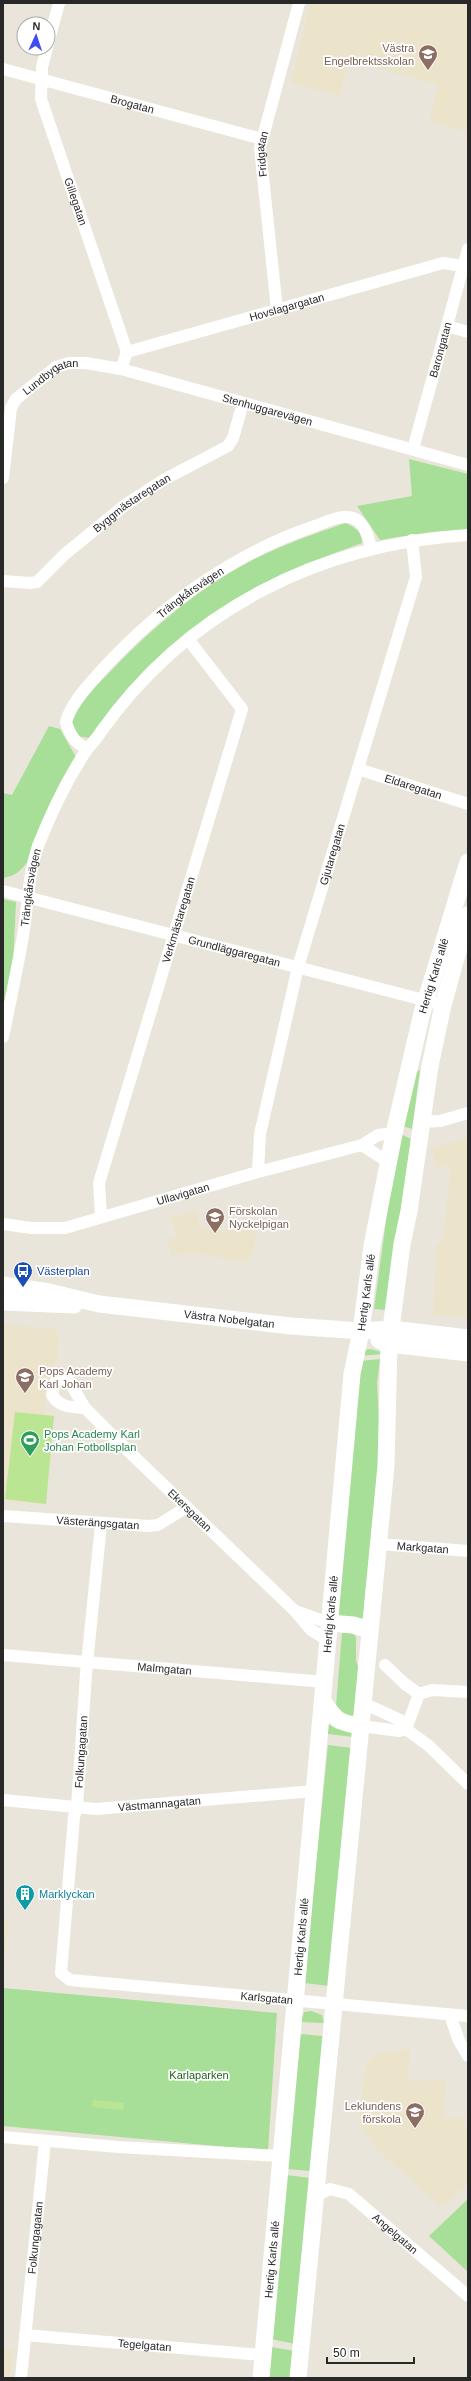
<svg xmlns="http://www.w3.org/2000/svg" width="471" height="2381" viewBox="0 0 471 2381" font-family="Helvetica,sans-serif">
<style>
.education{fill:#ece4ca}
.green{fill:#a8df98}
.pitch{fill:#bae694}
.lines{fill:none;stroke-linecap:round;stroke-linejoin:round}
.minor{stroke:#fff;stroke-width:12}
.secondary{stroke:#fff;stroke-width:17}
.labels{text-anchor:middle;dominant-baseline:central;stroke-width:3.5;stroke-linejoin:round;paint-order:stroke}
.education-label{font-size:11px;fill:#785e54;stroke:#fff;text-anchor:end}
.street-label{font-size:11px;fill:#282828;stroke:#fff}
.transit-label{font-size:11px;fill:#164399;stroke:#fff;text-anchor:start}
.leisure-label{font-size:11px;fill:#27864d;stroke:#fff;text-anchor:start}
.culture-label{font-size:11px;fill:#0d838f;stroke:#fff;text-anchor:start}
.park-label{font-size:11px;fill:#22621c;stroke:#fff}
</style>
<rect width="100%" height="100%" fill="#eae5da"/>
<g class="education">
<path d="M310 3H468V132L429 121 438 85 349 60 340 96 291 83Z"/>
<path d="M468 1138V1318L433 1315 436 1247 443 1240 451 1164 437 1168 431 1148Z"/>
<path d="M196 1211 202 1230 212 1227 224 1231 252 1224 256 1239 253 1254 245 1263 204 1254 188 1253 172 1256 167 1240 177 1237 171 1217Z"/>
<path d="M3 1324 55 1329 59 1336 57 1360 47 1373 45 1416H54L46 1504 3 1501Z"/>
<path d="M3 1919 9 1920 3 1976Z"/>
<path d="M410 2049 408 2080 446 2081 444 2118 466 2119 465 2127 468 2131V2184L442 2207 376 2149 359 2122 366 2066 371 2058 379 2053Z"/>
<path d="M3 2349 13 2350 10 2378H3Z"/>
</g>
<g class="green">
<path d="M409 459 468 474V530L431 532 380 540 357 506 412 496Z"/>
<path d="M345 523C354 526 363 533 362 543L308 563 255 589 106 717 89 738 77 736 71 726C77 704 98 684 114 668 153 627 197 590 247 563 278 546 312 535 345 523Z"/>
<path d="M49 726 60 729 76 757 28 861C21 871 15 876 3 878V793L12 795Z"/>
<path d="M3 899 16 902 13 965 3 1009Z"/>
<path d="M420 1070 412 1129 402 1126 415 1073Z"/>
<path d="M403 1135 411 1139 387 1310 374 1309 394 1162 399 1137Z"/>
<path d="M370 1349 382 1352 384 1354 360 1356 365 1350Z"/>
<path d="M380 1359 377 1383 380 1439 365 1623 339 1617 336 1614 360 1361Z"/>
<path d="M345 1630 353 1633 356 1637V1661L359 1669 355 1714 351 1717 345 1716 336 1705 342 1633Z"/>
<path d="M328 1724 337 1729 355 1730 354 1737 328 1734Z"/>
<path d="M328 1745 353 1748 329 1986 304 1983Z"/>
<path d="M3 1988 277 2013 268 2151 3 2126Z"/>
<path d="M311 2011 322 2015 324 2023 301 2022 304 2012Z"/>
<path d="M300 2034 323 2036 310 2171 287 2169Z"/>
<path d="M287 2175 310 2178 295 2344 271 2339Z"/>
<path d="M468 2199V2272L429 2236Z"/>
<path d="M271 2347 295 2351 292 2378H268Z"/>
</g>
<g class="pitch">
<path d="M15 1412 54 1416 46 1504 5 1499Z"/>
<path d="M93 2100 124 2103 123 2110 92 2107Z"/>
</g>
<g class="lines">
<g class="minor">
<path d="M48 44 59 3"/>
<path id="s1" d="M47 48 42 67 41 99 127 352"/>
<path id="s2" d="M3 69 262 139"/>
<path id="s3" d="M277 310 260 148 299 3"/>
<path d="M447 326 468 332"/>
<path id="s4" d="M121 369 127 352 443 263 463 266"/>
<path id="s5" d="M413 449 468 249"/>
<path id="s6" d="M3 478 11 408 16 399 56 367 69 363H86L121 369 468 465"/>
<path id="s7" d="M3 581 30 583 37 582 65 554 125 505 165 479 228 446 233 438 243 403"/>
<path id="s8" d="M87 749C74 742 70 735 66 722 71 703 88 686 100 672 158 608 232 554 315 526 326 522 341 514 353 518 364 522 369 538 371 548"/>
<path id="s9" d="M358 769 468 804"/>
<path id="s10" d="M3 891 443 1005"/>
<path id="s11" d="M3 1037C10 1003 17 970 23 936 28 905 28 876 38 846 51 813 66 781 86 751 90 745 96 740 100 733 187 610 319 544 468 535"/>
<path d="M422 1122 440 1121 468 1113"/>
<path d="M362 1145 388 1162"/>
<path id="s12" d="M258 1172 260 1134 298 967 416 577 412 540"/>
<path id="s13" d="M101 1216 99 1183 242 709 188 639"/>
<path id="s14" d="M3 1224 31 1228H65L258 1172 362 1145 378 1135 394 1133"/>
<path id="s15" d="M85 1408C72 1407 60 1408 52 1395L55 1382 63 1378 69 1381 85 1408 124 1447 295 1611 311 1630 328 1640"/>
<path id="s16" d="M3 1516 148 1526 158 1525 187 1507"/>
<path id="s17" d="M101 1524 86 1674 77 1807 74 1817 61 1973 70 1980 468 2016"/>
<path id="s18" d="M378 1544 468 1551"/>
<path d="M295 1611 329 1623"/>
<path id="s19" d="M3 1655 325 1682"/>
<path d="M385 1665 405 1684 419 1694"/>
<path d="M363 1703 400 1720 406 1729 429 1746 468 1784"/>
<path d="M361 1726 399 1731 406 1729"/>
<path d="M406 1729 419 1694 432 1690 468 1692"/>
<path id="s20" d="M3 1800 96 1809 315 1791"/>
<path d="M450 2015 459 2041 468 2056"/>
<path d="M3 2137 118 2147 281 2156"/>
<path id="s21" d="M315 2196 330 2189 349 2194 468 2296"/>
<path id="s22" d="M25 2335 263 2355"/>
<path id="s23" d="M21 2378 45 2141"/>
</g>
<g class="secondary">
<path id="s24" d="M3 1285 49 1292 99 1304 291 1326 361 1331 391 1329 468 1338"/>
<path d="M3 1302 74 1305"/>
<path d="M379 1340 389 1344 468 1353"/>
<path d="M329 1623 353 1625 370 1630"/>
<path d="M323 1701C335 1720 339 1723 361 1726"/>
<path id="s25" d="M261 2378 352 1374 361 1331 372 1246 395 1129 422 1013 468 862"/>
<path d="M298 2378 386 1466 389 1344 402 1244 409 1211 430 1066 443 1005 468 915"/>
</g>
</g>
<defs>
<g id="school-pin" transform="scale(1)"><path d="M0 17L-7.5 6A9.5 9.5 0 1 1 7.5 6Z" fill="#8d6e63" stroke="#fff"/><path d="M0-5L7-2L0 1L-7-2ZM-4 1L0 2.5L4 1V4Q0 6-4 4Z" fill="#fff"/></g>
<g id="bus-pin" transform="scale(1)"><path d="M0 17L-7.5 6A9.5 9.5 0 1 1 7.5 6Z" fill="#1a4fb4" stroke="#fff"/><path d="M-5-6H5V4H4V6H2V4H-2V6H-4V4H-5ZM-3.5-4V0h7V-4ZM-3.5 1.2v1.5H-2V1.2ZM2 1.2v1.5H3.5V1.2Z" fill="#fff"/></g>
<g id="stadium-pin" transform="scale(1)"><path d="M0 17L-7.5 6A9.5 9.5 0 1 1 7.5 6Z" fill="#2e9e5b" stroke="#fff"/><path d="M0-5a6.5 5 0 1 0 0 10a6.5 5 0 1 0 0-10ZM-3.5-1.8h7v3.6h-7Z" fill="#fff"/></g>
<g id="building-pin" transform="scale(1)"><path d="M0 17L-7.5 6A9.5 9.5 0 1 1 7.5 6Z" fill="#0f9aa8" stroke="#fff"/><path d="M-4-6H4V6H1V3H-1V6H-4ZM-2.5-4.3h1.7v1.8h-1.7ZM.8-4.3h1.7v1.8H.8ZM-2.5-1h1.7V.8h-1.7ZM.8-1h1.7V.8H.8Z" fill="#fff"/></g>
</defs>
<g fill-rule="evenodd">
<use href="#school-pin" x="428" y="54"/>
<use href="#school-pin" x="215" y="1217"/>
<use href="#bus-pin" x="23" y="1271"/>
<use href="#school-pin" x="25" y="1377"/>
<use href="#stadium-pin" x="30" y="1440"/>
<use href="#building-pin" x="25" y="1894"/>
<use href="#school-pin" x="415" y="2112"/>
</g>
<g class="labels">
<g class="education-label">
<text x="414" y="48">Västra<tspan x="414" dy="13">Engelbrektsskolan</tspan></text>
<text x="229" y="1211" text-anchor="start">Förskolan<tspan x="229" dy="13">Nyckelpigan</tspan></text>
<text x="39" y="1371" text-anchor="start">Pops Academy<tspan x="39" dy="13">Karl Johan</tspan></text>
<text x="401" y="2106">Leklundens<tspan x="401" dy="13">förskola</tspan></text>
</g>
<g class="street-label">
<text stroke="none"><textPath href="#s2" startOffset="134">Brogatan</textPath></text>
<text stroke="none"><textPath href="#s3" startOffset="157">Fridgatan</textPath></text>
<text stroke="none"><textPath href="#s1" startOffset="160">Gillegatan</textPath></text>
<text stroke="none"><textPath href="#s4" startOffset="184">Hovslagargatan</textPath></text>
<text stroke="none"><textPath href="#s5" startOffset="103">Barongatan</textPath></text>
<text stroke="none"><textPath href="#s6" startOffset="123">Lundbygatan</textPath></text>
<text stroke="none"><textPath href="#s6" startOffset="350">Stenhuggarevägen</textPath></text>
<text stroke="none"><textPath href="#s7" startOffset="158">Byggmästaregatan</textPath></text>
<text stroke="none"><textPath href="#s8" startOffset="217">Trängkårsvägen</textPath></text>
<text stroke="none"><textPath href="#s9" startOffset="58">Eldaregatan</textPath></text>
<text stroke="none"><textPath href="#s12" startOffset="327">Gjutaregatan</textPath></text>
<text stroke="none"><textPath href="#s11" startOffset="152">Trängkårsvägen</textPath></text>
<text stroke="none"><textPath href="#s13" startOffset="308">Verkmästaregatan</textPath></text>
<text stroke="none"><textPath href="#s10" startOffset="239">Grundläggaregatan</textPath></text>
<text stroke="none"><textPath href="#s25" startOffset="1415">Hertig Karls allé</textPath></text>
<text stroke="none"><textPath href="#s14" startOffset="185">Ullavigatan</textPath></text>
<text stroke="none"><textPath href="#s25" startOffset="1091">Hertig Karls allé</textPath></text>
<text stroke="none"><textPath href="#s24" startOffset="229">Västra Nobelgatan</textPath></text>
<text stroke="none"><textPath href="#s15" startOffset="244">Ekersgatan</textPath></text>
<text stroke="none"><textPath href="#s16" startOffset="95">Västerängsgatan</textPath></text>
<text stroke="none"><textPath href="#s18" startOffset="45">Markgatan</textPath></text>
<text stroke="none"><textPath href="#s25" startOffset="767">Hertig Karls allé</textPath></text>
<text stroke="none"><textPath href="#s19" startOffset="162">Malmgatan</textPath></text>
<text transform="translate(81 1752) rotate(-86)">Folkungagatan</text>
<text stroke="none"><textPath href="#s20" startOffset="157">Västmannagatan</textPath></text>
<text stroke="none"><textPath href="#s25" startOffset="443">Hertig Karls allé</textPath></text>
<text stroke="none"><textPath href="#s17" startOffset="660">Karlsgatan</textPath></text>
<text stroke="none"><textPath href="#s21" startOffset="97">Angelgatan</textPath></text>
<text stroke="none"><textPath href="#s23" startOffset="141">Folkungagatan</textPath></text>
<text stroke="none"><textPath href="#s25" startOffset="119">Hertig Karls allé</textPath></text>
<text stroke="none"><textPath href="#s22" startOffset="120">Tegelgatan</textPath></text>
</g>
<g class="transit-label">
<text x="37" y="1271">Västerplan</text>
</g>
<g class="leisure-label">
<text x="44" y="1434">Pops Academy Karl<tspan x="44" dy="13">Johan Fotbollsplan</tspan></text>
</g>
<g class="culture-label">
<text x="39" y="1894">Marklyckan</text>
</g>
<g class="park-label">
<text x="199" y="2075">Karlaparken</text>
</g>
</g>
<rect width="471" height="2381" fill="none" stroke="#282828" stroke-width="8"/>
<g transform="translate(36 36) rotate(3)"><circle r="19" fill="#ffffff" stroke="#a9a9a9"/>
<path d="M0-3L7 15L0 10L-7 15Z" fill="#3f4cf3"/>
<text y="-6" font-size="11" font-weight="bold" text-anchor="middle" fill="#282828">N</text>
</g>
<path d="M327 2357v6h87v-6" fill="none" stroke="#282828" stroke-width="2"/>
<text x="333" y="2357" font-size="12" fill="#282828" stroke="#ffffff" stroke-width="3" paint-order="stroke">50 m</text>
</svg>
